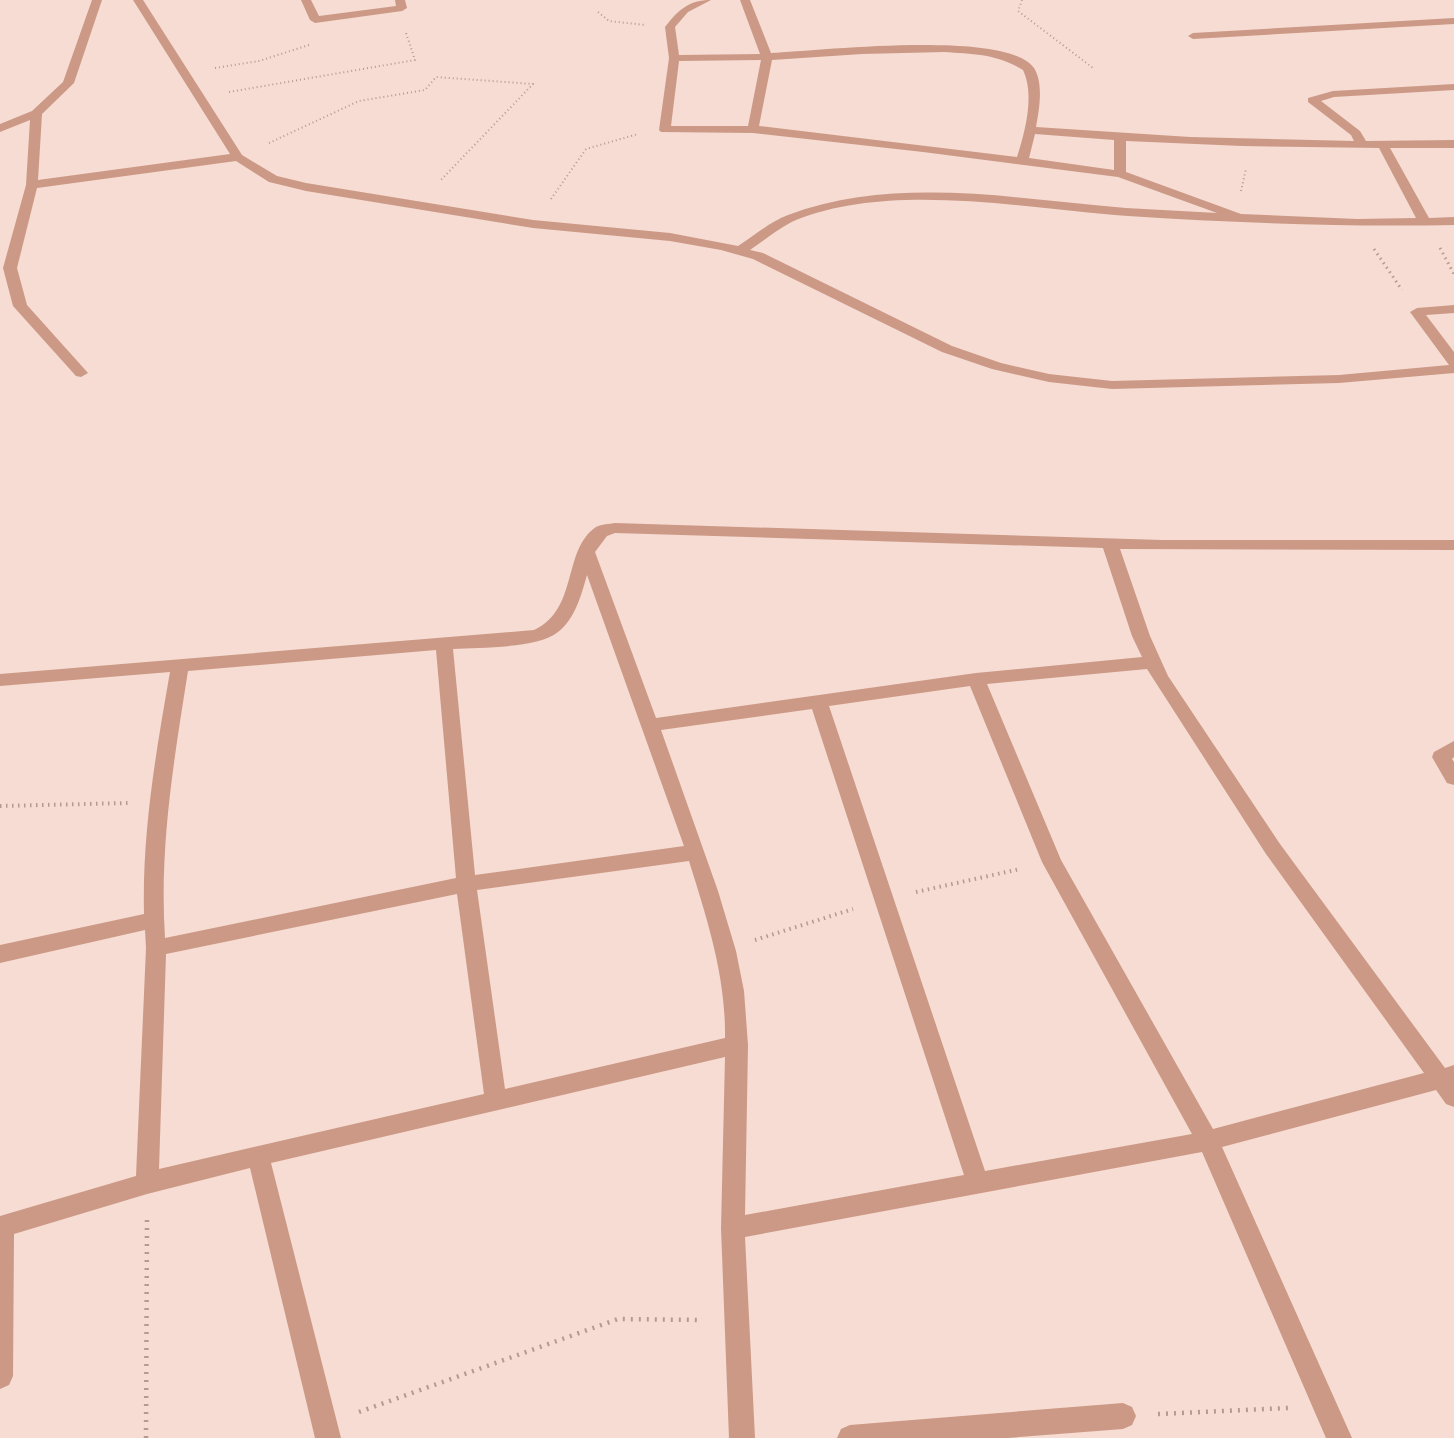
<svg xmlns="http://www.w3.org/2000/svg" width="1454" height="1438" viewBox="0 0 1454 1438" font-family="Inter,sans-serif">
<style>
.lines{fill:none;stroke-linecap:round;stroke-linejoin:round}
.path-far3{stroke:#b49b91;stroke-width:2;stroke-dasharray:1 3;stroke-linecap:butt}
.path-far2{stroke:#b49b91;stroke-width:3;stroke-dasharray:1.5 4;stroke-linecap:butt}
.path-far1{stroke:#b49b91;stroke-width:4;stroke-dasharray:1.5 4.5;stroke-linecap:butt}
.path{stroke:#b49b91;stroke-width:4.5;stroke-dasharray:2 6;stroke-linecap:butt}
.minor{fill:#cc9986;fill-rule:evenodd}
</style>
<rect width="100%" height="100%" fill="#f6dcd2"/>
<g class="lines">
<g class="path-far3">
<path d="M1022 0 1018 11 1093 68"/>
<path d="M598 12 609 21 645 25"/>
<path d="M215 68 259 61 309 45"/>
<path d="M229 92 415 60 406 33"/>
<path d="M269 143 359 101 425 90 436 77 533 84 440 181"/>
<path d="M1241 191 1246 169"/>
<path d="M551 199 586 149 638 134"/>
</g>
<g class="path-far2">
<path d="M1440 248 1454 274"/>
<path d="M1374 249 1402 290"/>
</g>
<g class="path-far1">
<path d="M0 806 128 803"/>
<path d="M916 892 1020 869"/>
<path d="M755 940 853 909"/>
</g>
<g class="path">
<path d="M359 1412 618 1319 701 1320"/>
<path d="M1158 1414 1288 1408"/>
<path d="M146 1438 147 1217"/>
</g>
<g class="minor">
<path d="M92 0H102L74 83 42 114 38 180 230 154 133 0H143L242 155 277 176 306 183 533 220 670 233 738 246C754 236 771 221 788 215 896 175 1015 199 1126 208 1156 210 1187 211 1217 213L1118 177 923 152 753 133 661 132 659 130 669 58 665 27C678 10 689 0 711 0L688 12 675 27 679 55 760 54 740 0H750L771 53C818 51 1007 29 1034 68 1044 84 1039 110 1036 127L1190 137 1354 141 1351 135 1308 102V98L1333 91 1454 84V90L1334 97 1321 101 1360 131 1366 141 1454 140V148H1390L1429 218 1454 217V225C1346 227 1237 223 1128 216 1026 209 893 181 796 220 780 227 765 240 750 250L763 253 952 346 1001 363 1049 374 1112 381 1339 375 1449 365 1410 312 1417 308 1454 305V313L1426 315 1454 352V373L1339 383 1112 389 1049 382 992 369 942 352 753 259 721 250 670 241 533 228 306 191 269 182 236 161 37 188 17 268 27 305 88 373 81 377 76 376 13 306 3 268 26 185 30 120 0 132V124L32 111 63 82ZM944 52C974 54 997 54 1023 70 1035 95 1025 132 1017 157L759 126 772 60 862 54ZM761 60 748 126H671L679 61ZM1035 134 1114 140V170L1029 158ZM1126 141 1242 146 1379 148 1416 218 1357 219 1241 214 1126 172Z"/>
<path d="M301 0H311L319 16 396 6 395 0H405L407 8 402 11 315 23 310 20Z"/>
<path d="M1454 18V24L1193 39 1188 36 1193 33Z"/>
<path d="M615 523 1162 540H1454V550L1120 549 1150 636 1168 676 1280 844 1445 1068 1454 1065V1107L1446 1104 1436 1090 1222 1147 1352 1438H1326L1202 1152 745 1237 755 1438H729L721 1228 725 1057 271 1163 341 1438H315L250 1168 147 1194 14 1234 13 1376 9 1385 0 1389V1216L136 1176 146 948 145 930 0 963V945L144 914C142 832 156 752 170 672L0 686V674L534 630C579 609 562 550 596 527 602 524 609 524 615 523ZM615 533 1103 548 1132 636 1142 657 976 673 656 718 595 552 607 536ZM587 575 684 846 475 875 453 649C480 647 537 649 558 632 575 619 581 596 587 575ZM436 650 456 878 165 938C159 848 174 759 188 671ZM1147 669 1266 854 1424 1073 1213 1129 1061 860 987 684ZM970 686 1042 862 1192 1134 985 1171 829 706ZM812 709 964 1175 745 1215 748 1045 744 991 736 951 718 891 661 730ZM689 861C707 919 726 976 725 1038L505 1089 477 890ZM457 894 484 1094 159 1169 166 954Z"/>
<path d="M1454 741V757L1452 759 1454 762V785L1447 783 1432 757 1434 752Z"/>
<path d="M1123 1403 1132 1407 1136 1416 1132 1425 1123 1429 1008 1438H837L841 1429 850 1425Z"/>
</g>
</g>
</svg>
